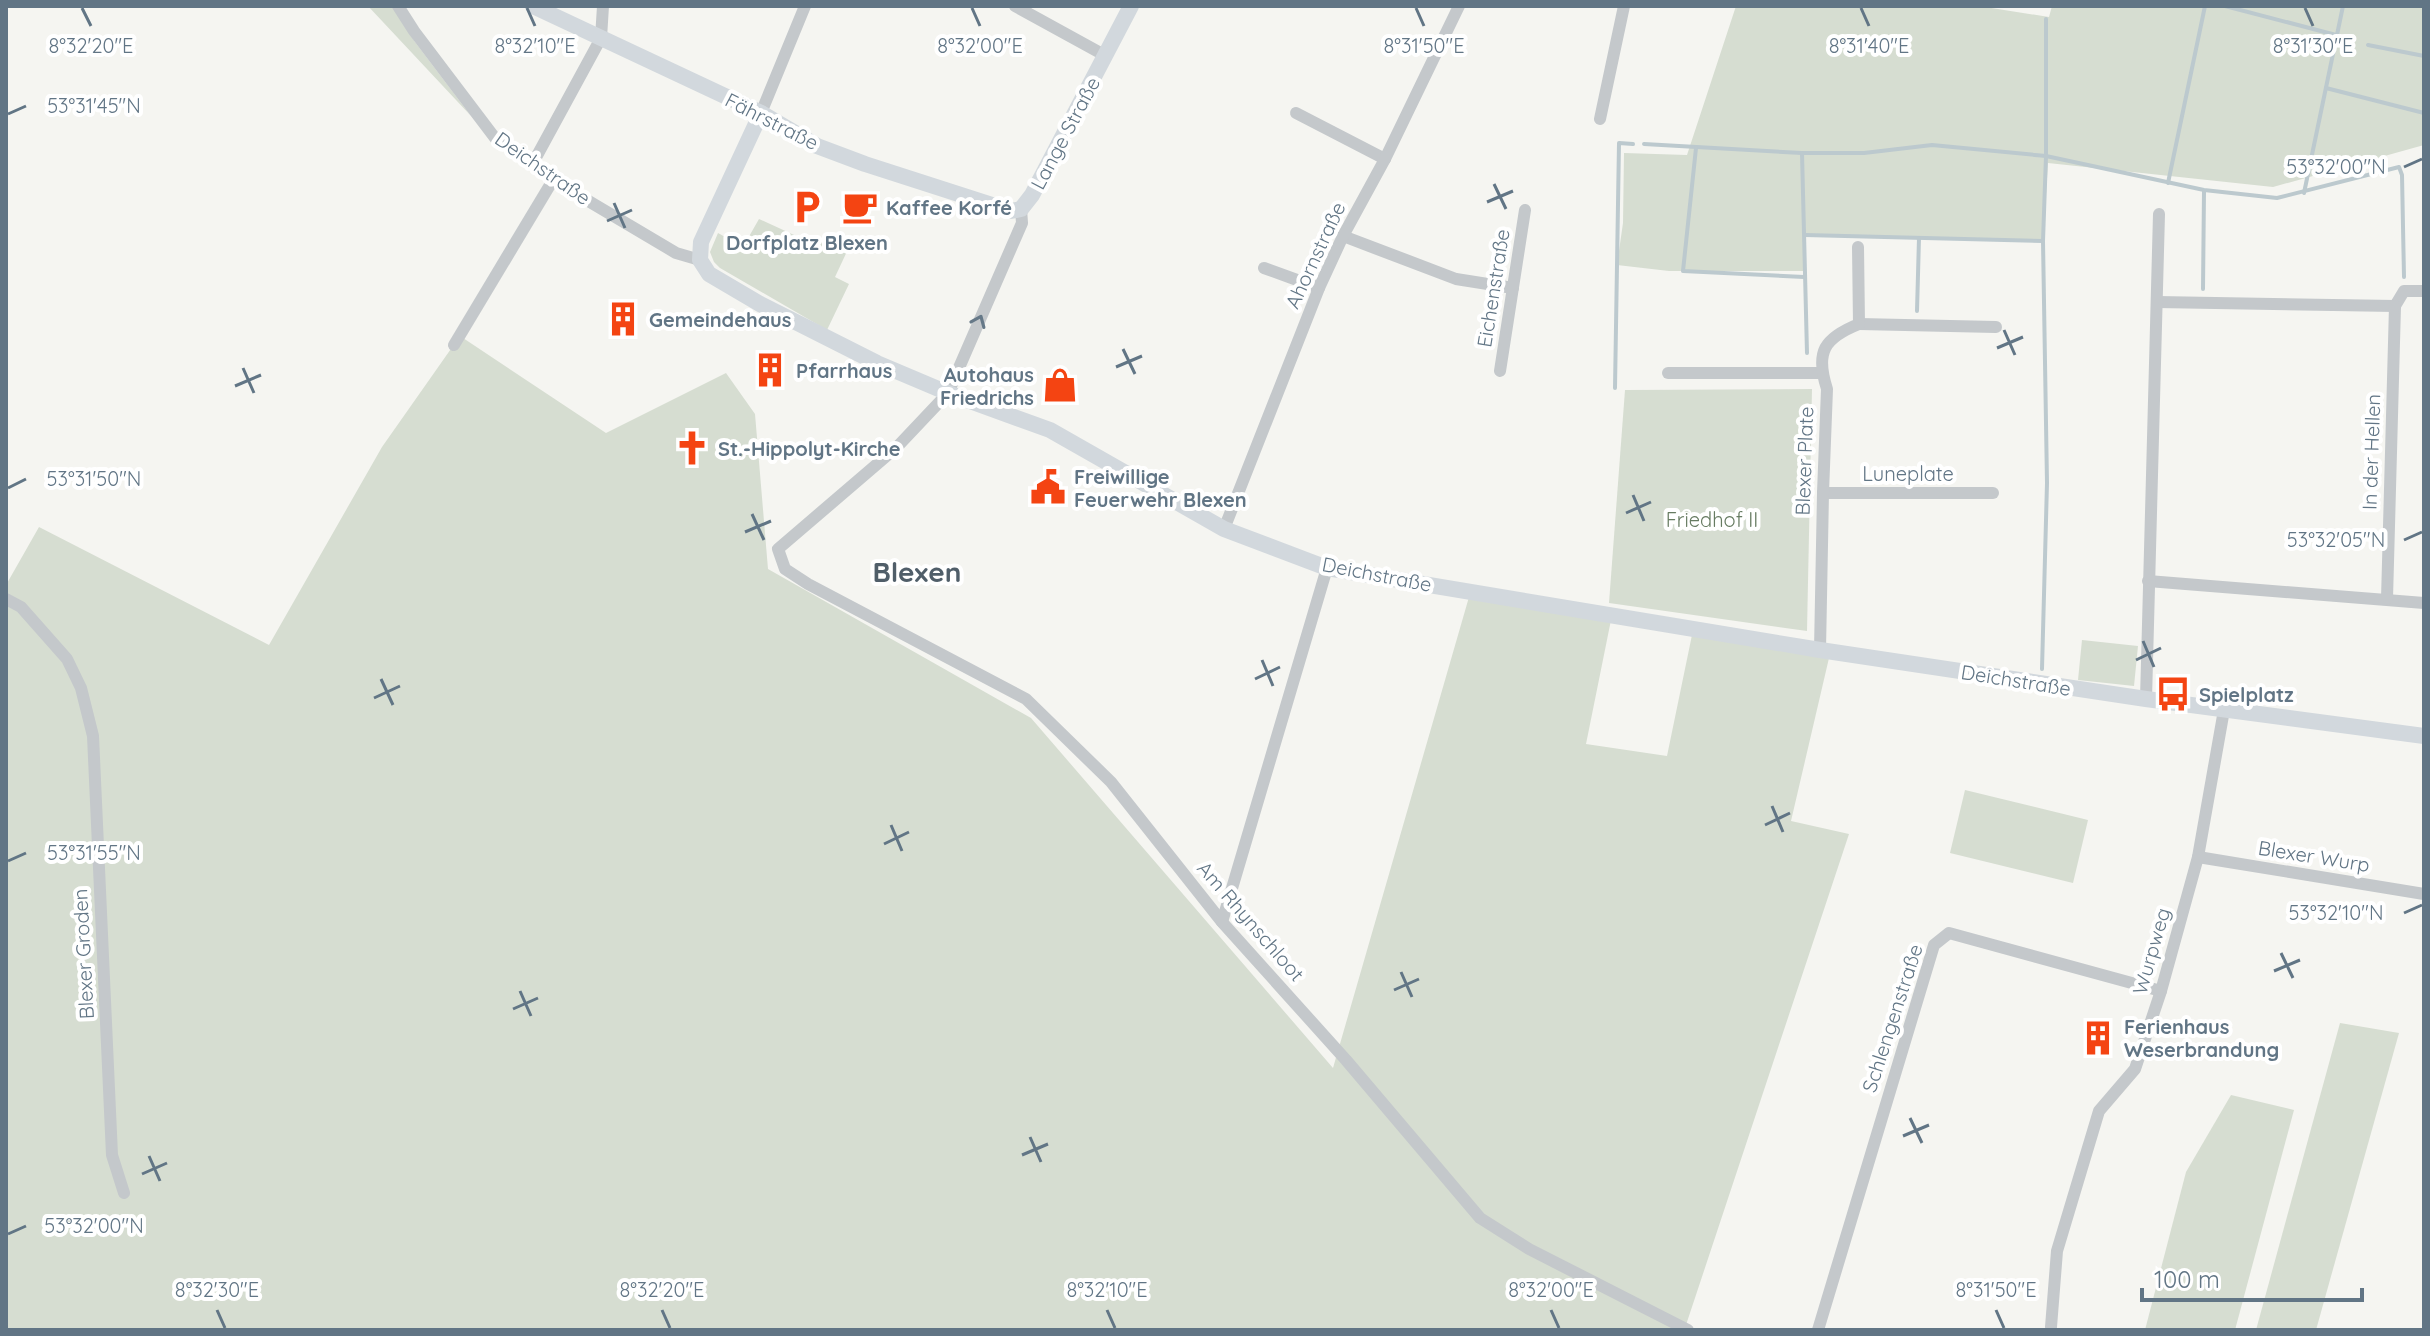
<svg xmlns="http://www.w3.org/2000/svg" width="2430" height="1336" viewBox="0 0 2430 1336" font-family="Quicksand,sans-serif">
<style>
.green{fill:#d6ddd1}
.lines{fill:none;stroke-linecap:round;stroke-linejoin:round}
.stream{stroke:#bcc9ce;stroke-width:4}
.street{stroke:#c4c8cb;stroke-width:12}
.secondary{stroke:#d2d8dd;stroke-width:16}
.oneway{stroke:#667988}
.ticks{fill:none;stroke:#617585;stroke-width:3}
.labels{text-anchor:middle;dominant-baseline:central;stroke-width:8;stroke-linejoin:round;paint-order:stroke}
.street-label{font-size:20px;fill:#617585;stroke:#fff}
.poi-label{font-size:20px;font-weight:bold;fill:#617585;stroke:#fff;text-anchor:start}
.park-label{font-size:20px;fill:#667b61;stroke:#fff}
.district-label{font-size:28px;font-weight:bold;fill:#505e69;stroke:#fff}
.ticks-label{font-size:20px;text-anchor:middle;fill:#617585;stroke:#fff;stroke-width:8;stroke-linejoin:round;paint-order:stroke}
</style>
<rect width="100%" height="100%" fill="#f5f5f1"/>
<g class="green">
<path d="M368 6H392L415 42 471 116Z"/>
<path d="M1736 6H1979L2049 17 2052 6H2424V145L2273 187 2048 163 2043 241 1805 235 1806 271H1669L1617 265 1623 223 1624 153 1687 155Z"/>
<path d="M759 219 818 246 825 233 850 245 835 277 849 284 827 330 720 268 714 262 710 252 718 233 743 247Z"/>
<path d="M460 336 606 433 726 373 755 414 768 569 1031 718 1333 1068 1469 597 1611 620 1586 744 1667 756 1692 635 1829 658 1791 821 1849 834 1685 1328 1688 1330H6V585L39 527 269 645 382 447Z"/>
<path d="M1812 389 1807 631 1609 603 1625 390Z"/>
<path d="M2082 640 2138 646 2134 686 2078 680Z"/>
<path d="M1965 790 2088 820 2073 883 1950 853Z"/>
<path d="M2340 1023 2399 1033 2316 1330H2256Z"/>
<path d="M2231 1095 2294 1110 2235 1330H2145L2186 1172Z"/>
</g>
<g class="lines">
<g class="stream">
<path d="M2225 6 2336 35"/>
<path d="M2368 45 2424 56"/>
<path d="M2326 88 2424 113"/>
<path d="M1644 144 1802 153H1864L1932 145 2046 156 2204 190 2277 198 2399 167 2402 175 2404 277"/>
<path d="M1696 148 1683 271 1804 277"/>
<path d="M1802 153 1807 353"/>
<path d="M2168 183 2205 6"/>
<path d="M2304 193 2343 6"/>
<path d="M1805 235 2042 241"/>
<path d="M2203 289 2204 191"/>
<path d="M1917 311 1919 238"/>
<path d="M1615 388 1619 143 1633 144"/>
<path d="M2042 669 2047 483 2043 241 2046 156V19"/>
</g>
<g class="street">
<path d="M398 6 414 31 495 138 533 163 553 180 676 253 700 260"/>
<path d="M1015 6 1106 56"/>
<path d="M761 113 805 6"/>
<path d="M1296 113 1385 159"/>
<path d="M1600 119 1624 6"/>
<path d="M533 163 601 38 603 6"/>
<path d="M1021 209 1022 223 948 393 897 447 778 549 785 569 808 584 1026 699 1111 782 1222 922 1346 1060 1480 1218 1529 1249 1688 1330"/>
<path d="M1343 236 1456 279 1513 288"/>
<path d="M1264 268 1319 288"/>
<path d="M2157 302 2395 306 2404 291H2424"/>
<path d="M1859 324 1996 327"/>
<path d="M454 345 553 180"/>
<path d="M1500 371 1525 210"/>
<path d="M1668 373H1822"/>
<path d="M1823 493H1993"/>
<path d="M1224 529 1319 288 1343 236 1385 159 1459 6"/>
<path d="M2148 581 2424 603"/>
<path d="M6 599 21 607 67 659 81 688 93 736 112 1155 124 1193"/>
<path d="M2387 599 2395 306"/>
<path d="M1820 650 1823 493 1827 389C1815 352 1824 338 1859 324L1858 247"/>
<path d="M2146 699 2159 214"/>
<path d="M2198 857 2424 894"/>
<path d="M1222 922 1327 568"/>
<path d="M2051 1327 2057 1251 2099 1111 2135 1069 2161 991 2198 857 2224 710"/>
<path d="M1818 1330 1934 945 1949 933 2161 991"/>
</g>
<g class="secondary">
<path d="M533 6 761 113 817 146 865 164 1011 211 1021 209 1032 195 1131 6"/>
<path d="M761 113 701 242 700 260 709 274 760 304 877 363 948 393 1050 430 1224 529 1327 568 1820 650 2146 699 2424 736"/>
</g>
</g>
<defs><path id="oneway-chevron" d="M-2-3.5L2.5 0L-2 3.5" fill="none" stroke-width="1.6" stroke-linecap="round" stroke-linejoin="round" transform="scale(2)"/></defs>
<use class="oneway" href="#oneway-chevron" transform="translate(979 321) rotate(-67)"/>
<path class="ticks" d="M82 8 91 26M527 8 535 26M972 8 980 26M1416 8 1424 26M1861 8 1869 26M2305 8 2313 26M8 114 26 106M2404 167 2422 159M1494 184 1506 209M1487 202 1513 191M614 203 625 228M607 221 632 210M2004 330 2015 355M1997 348 2023 337M1123 349 1135 374M1116 367 1142 356M243 368 254 393M235 386 261 375M8 488 26 479M1633 495 1644 521M1626 513 1651 502M752 514 764 540M745 532 771 521M2404 540 2422 532M2143 641 2154 667M1262 660 1273 686M2136 660 2161 648M381 679 393 705M1255 679 1280 667M374 698 400 686M1772 806 1783 832M891 825 902 851M1765 825 1790 813M884 844 909 832M8 861 26 853M2404 913 2422 905M2281 953 2293 978M2274 971 2300 960M1401 972 1412 997M1394 990 1419 979M520 991 531 1016M513 1009 538 998M1910 1118 1922 1143M1903 1136 1929 1125M1030 1137 1041 1162M1022 1155 1048 1144M149 1156 160 1181M142 1174 167 1163M8 1234 26 1226M217 1310 225 1328M662 1310 670 1328M1107 1310 1115 1328M1551 1310 1559 1328M1996 1310 2004 1328"/>
<defs>
<g id="parking-bare" transform="scale(2.76)"><path d="M-3.5-5.5H1a3.5 3.5 0 0 1 0 7H-1V5.5H-3.5ZM-1-3.4V-.6H.8a1.4 1.4 0 0 0 0-2.8Z" fill="#f44412" stroke="#fff" stroke-width="2.5" paint-order="stroke"/></g>
<g id="cafe-bare" transform="scale(2.76)"><path d="M-5.5-4.5H6V0H3Q3 3.5 0 3.5H-2.5Q-5.5 3.5-5.5 0ZM3-3.2v2h1.7v-2ZM-6 4.5H4V6H-6Z" fill="#f44412" stroke="#fff" stroke-width="2.5" paint-order="stroke"/></g>
<g id="building-bare" transform="scale(2.76)"><path d="M-4-6H4V6H1V3H-1V6H-4ZM-2.5-4.3h1.7v1.8h-1.7ZM.8-4.3h1.7v1.8H.8ZM-2.5-1h1.7V.8h-1.7ZM.8-1h1.7V.8H.8Z" fill="#f44412" stroke="#fff" stroke-width="2.5" paint-order="stroke"/></g>
<g id="shop-bare" transform="scale(2.76)"><path d="M-5-2.5h2.3a2.7 3.5 0 0 1 5.4 0H5L5.5 6h-11ZM-1.5-2.5h3a1.5 2.3 0 0 0-3 0Z" fill="#f44412" stroke="#fff" stroke-width="2.5" paint-order="stroke"/></g>
<g id="church-bare" transform="scale(2.76)"><path d="M-1.2-6h2.4v3.5h3.3v2.4h-3.3V6h-2.4V-.1h-3.3v-2.4h3.3Z" fill="#f44412" stroke="#fff" stroke-width="2.5" paint-order="stroke"/></g>
<g id="civic-bare" transform="scale(2.76)"><path d="M-.6-6.5H3V-4.5H.6V-3L4-1V1h2V6H-6V1h2V-1L-.6-3ZM-1.2 2.5V6h2.4V2.5Z" fill="#f44412" stroke="#fff" stroke-width="2.5" paint-order="stroke"/></g>
<g id="bus-bare" transform="scale(2.76)"><path d="M-5-6H5V4H4V6H2V4H-2V6H-4V4H-5ZM-3.5-4V0h7V-4ZM-3.5 1.2v1.5H-2V1.2ZM2 1.2v1.5H3.5V1.2Z" fill="#f44412" stroke="#fff" stroke-width="2.5" paint-order="stroke"/></g>
</defs>
<g fill-rule="evenodd">
<use href="#parking-bare" x="807" y="207"/>
<use href="#cafe-bare" x="860" y="207"/>
<use href="#building-bare" x="623" y="319"/>
<use href="#building-bare" x="770" y="370"/>
<use href="#shop-bare" x="1060" y="385"/>
<use href="#church-bare" x="692" y="448"/>
<use href="#civic-bare" x="1048" y="487"/>
<use href="#bus-bare" x="2173" y="694"/>
<use href="#building-bare" x="2098" y="1038"/>
</g>
<g class="labels">
<g class="street-label">
<text transform="translate(772 121) rotate(27)">Fährstraße</text>
<text transform="translate(1065 133) rotate(-62)">Lange Straße</text>
<text transform="translate(543 168) rotate(35)">Deichstraße</text>
<text transform="translate(1315 255) rotate(-65)">Ahornstraße</text>
<text transform="translate(1493 288) rotate(-81)">Eichenstraße</text>
<text transform="translate(2371 452) rotate(-88)">In der Hellen</text>
<text transform="translate(1804 461) rotate(-88)">Blexer Plate</text>
<text x="1908" y="473">Luneplate</text>
<text transform="translate(1377 574) rotate(11)">Deichstraße</text>
<text transform="translate(2016 680) rotate(9)">Deichstraße</text>
<text transform="translate(2314 856) rotate(9)">Blexer Wurp</text>
<text transform="translate(1251 921) rotate(49)">Am Rhynschloot</text>
<text transform="translate(2151 951) rotate(-74)">Wurpweg</text>
<text transform="translate(83 954) rotate(-93)">Blexer Groden</text>
<text transform="translate(1892 1018) rotate(-72)">Schlengenstraße</text>
</g>
<g class="poi-label">
<text x="886" y="207">Kaffee Korfé</text>
<text x="807" y="242" text-anchor="middle">Dorfplatz Blexen</text>
<text x="649" y="319">Gemeindehaus</text>
<text x="796" y="370">Pfarrhaus</text>
<text x="1034" y="374" text-anchor="end">Autohaus<tspan x="1034" dy="23">Friedrichs</tspan></text>
<text x="718" y="448">St.-Hippolyt-Kirche</text>
<text x="1074" y="476">Freiwillige<tspan x="1074" dy="23">Feuerwehr Blexen</tspan></text>
<text x="2199" y="694">Spielplatz</text>
<text x="2124" y="1026">Ferienhaus<tspan x="2124" dy="23">Weserbrandung</tspan></text>
</g>
<g class="park-label">
<text x="1712" y="519">Friedhof II</text>
</g>
<g class="district-label">
<text x="917" y="571">Blexen</text>
</g>
</g>
<g class="ticks-label">
<text x="91" y="53">8°32'20"E</text>
<text x="535" y="53">8°32'10"E</text>
<text x="980" y="53">8°32'00"E</text>
<text x="1424" y="53">8°31'50"E</text>
<text x="1869" y="53">8°31'40"E</text>
<text x="2313" y="53">8°31'30"E</text>
<text x="94" y="113">53°31'45"N</text>
<text x="2336" y="174">53°32'00"N</text>
<text x="94" y="486">53°31'50"N</text>
<text x="2336" y="547">53°32'05"N</text>
<text x="94" y="860">53°31'55"N</text>
<text x="2336" y="920">53°32'10"N</text>
<text x="94" y="1233">53°32'00"N</text>
<text x="217" y="1297">8°32'30"E</text>
<text x="662" y="1297">8°32'20"E</text>
<text x="1107" y="1297">8°32'10"E</text>
<text x="1551" y="1297">8°32'00"E</text>
<text x="1996" y="1297">8°31'50"E</text>
</g>
<rect width="2430" height="1336" fill="none" stroke="#617585" stroke-width="16"/>
<path d="M2142 1288v12h220v-12" fill="none" stroke="#617585" stroke-width="4"/>
<text x="2154" y="1288" font-size="24" fill="#617585" stroke="#ffffff" stroke-width="6" paint-order="stroke">100 m</text>
</svg>
